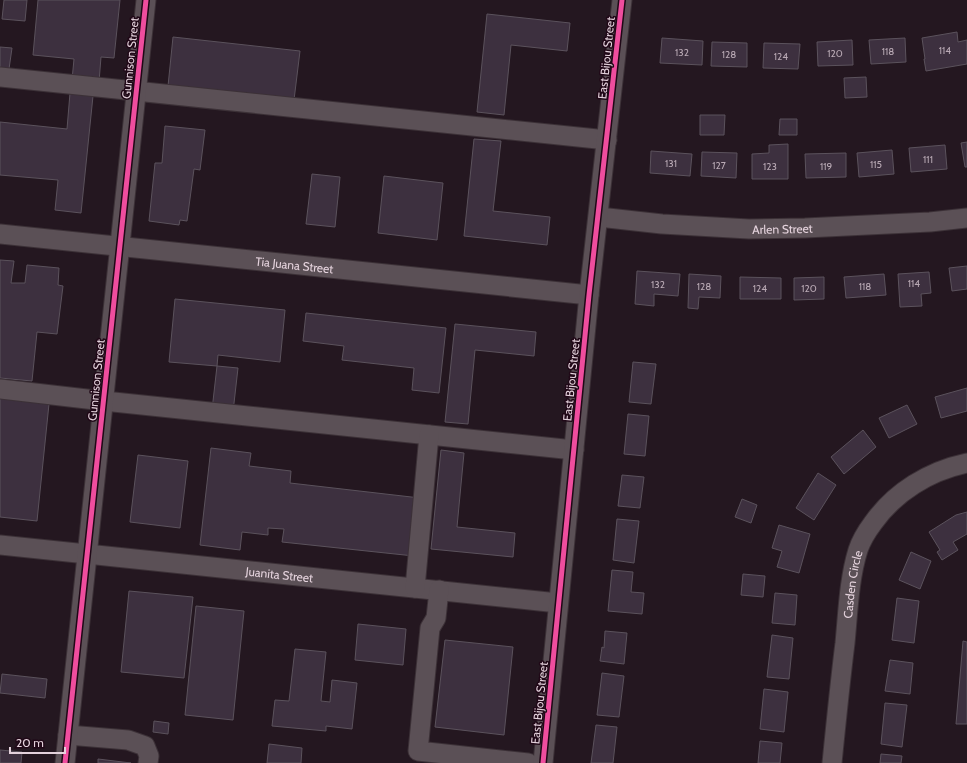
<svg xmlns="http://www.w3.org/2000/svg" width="967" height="763" viewBox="0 0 967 763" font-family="Cabin,sans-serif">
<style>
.building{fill:#3d303f;stroke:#5b525c}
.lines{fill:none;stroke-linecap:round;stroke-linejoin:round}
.minor-casing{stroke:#3c3137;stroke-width:21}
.minor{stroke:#5b5056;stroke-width:19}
.cycleway-casing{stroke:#200817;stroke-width:8}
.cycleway{stroke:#ef4d9e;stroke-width:5}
.labels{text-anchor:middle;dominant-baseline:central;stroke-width:3;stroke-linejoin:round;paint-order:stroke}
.number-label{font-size:10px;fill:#baaab5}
.street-label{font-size:12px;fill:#e4d2dc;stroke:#200817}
</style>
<rect width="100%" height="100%" fill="#241720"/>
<g class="building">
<path d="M4 0H27L25 21 2 19Z"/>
<path d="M38 0H120L114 58 101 57 99 82 72 80 74 59 33 55Z"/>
<path d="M487 14 570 23 567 51 511 45 504 115 477 112Z"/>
<path d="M957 32 958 42 967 40V64L926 71 924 59H925L922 38Z"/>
<path d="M173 37 300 51 294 100 168 86Z"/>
<path d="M662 38 703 41 702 65 660 63Z"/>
<path d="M905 38 906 62 871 64 869 40Z"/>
<path d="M852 40 853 65 818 66 817 42Z"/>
<path d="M712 42 747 43V67L711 66Z"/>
<path d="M764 43 800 44 798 69 763 68Z"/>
<path d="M0 47 12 48 9 69 0 68Z"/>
<path d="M866 77 867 97 845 98 844 78Z"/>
<path d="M70 93 93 96 81 213 55 210 58 180 0 175V122L67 129Z"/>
<path d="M700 115H725L724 135H700Z"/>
<path d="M780 119H797V135H779Z"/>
<path d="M165 126 205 130 200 170 194 169 187 221 180 220 179 225 149 221 155 163H162Z"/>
<path d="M474 139 501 141 493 211 550 217 547 245 464 236Z"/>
<path d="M967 142V167H965L961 143Z"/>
<path d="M788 144V179H752V154L769 153V145Z"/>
<path d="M945 145 947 169 911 172 909 148Z"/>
<path d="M892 150 894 174 859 177 857 153Z"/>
<path d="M651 151 692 154 690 176 650 173Z"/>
<path d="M702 152 737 153 736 178 701 176Z"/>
<path d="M846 153V177L806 178 805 154Z"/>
<path d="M312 174 340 177 335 227 306 224Z"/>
<path d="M384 176 443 183 437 240 378 233Z"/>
<path d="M0 260 14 261 11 283H25L27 265 59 268 58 285 63 286 57 334 37 332 32 381 0 378Z"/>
<path d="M967 266V289L952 291 949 268Z"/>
<path d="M637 271 680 274 678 296 654 294V306L635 304Z"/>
<path d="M929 272 931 293 921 294 922 306 900 307 898 274Z"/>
<path d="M689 274 721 276 720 298 699 297 698 309 688 308Z"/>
<path d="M884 274 886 295 846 298 844 277Z"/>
<path d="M740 277 781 278V299H740Z"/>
<path d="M824 277V299L794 300V278Z"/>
<path d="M175 299 285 310 280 362 218 355 217 366 169 362Z"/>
<path d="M306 313 446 328 439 393 412 390 414 368 342 360 344 346 303 341Z"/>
<path d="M455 324 536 332 534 356 475 350 468 424 445 422Z"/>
<path d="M633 362 656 364 651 404 629 402Z"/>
<path d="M217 366 238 368 233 412 212 410Z"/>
<path d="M967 388V411L941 418 935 397Z"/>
<path d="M0 398 49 404 37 521 0 517Z"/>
<path d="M907 405 917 424 889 438 879 418Z"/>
<path d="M628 414 649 416 645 456 624 454Z"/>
<path d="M863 430 876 447 844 474 831 457Z"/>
<path d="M211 448 251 453 249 466 291 471 290 483 420 498 414 556 282 542 284 529 268 528V535L242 532 240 550 200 545Z"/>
<path d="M441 450 464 453 457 527 515 533 513 557 431 549Z"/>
<path d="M138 455 188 461 180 528 130 522Z"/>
<path d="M818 473 836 485 814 520 796 508Z"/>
<path d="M622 475 644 477 640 508 618 506Z"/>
<path d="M742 499 757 505 751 523 735 517Z"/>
<path d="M967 512V534L953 542 958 550 942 560 937 552 940 550 929 532 956 515Z"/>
<path d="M617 519 639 521 634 563 613 560Z"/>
<path d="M779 525 810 534 799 573 777 567 782 551 772 548Z"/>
<path d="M911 552 931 561 920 589 899 580Z"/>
<path d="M612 570 633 572 631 592 644 593 642 614 608 611Z"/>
<path d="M743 574 765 576 763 597 741 595Z"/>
<path d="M129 591 193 597 184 678 121 672Z"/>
<path d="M775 593 797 595 795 625 772 623Z"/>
<path d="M897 598 919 601 914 643 892 640Z"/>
<path d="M196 606 244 611 233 720 185 715Z"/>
<path d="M358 624 406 629 403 665 355 660Z"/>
<path d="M605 631 627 633 624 664 600 661 602 647 604 648Z"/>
<path d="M772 635 793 638 789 679 767 677Z"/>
<path d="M445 640 513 647 504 735 435 727Z"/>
<path d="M963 641 967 642V724H956Z"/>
<path d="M295 649 326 652 321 701 330 702 332 680 357 683 352 729 326 726V731L272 726 275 700 289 701Z"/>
<path d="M890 660 913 663 910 694 885 691Z"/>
<path d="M602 673 624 676 619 717 597 715Z"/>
<path d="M2 674 47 679 45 698 0 693Z"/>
<path d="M764 689 788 692 784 732 760 729Z"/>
<path d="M885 703 907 705 902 747 881 744Z"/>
<path d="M154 721 169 723 168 734 153 732Z"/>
<path d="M596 725 617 727 613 763H591Z"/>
<path d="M760 741 782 743 780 763H758Z"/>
<path d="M269 744 302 748 301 763H267Z"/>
<path d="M0 750 22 752 21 763H0Z"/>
<path d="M881 754 902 756 901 763H880Z"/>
<path d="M98 759 131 763H98Z"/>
</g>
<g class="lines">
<g class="minor-casing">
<g id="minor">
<path d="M0 77 607 140"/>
<path id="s1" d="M599 217 662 224 749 229 805 228 930 222 967 218"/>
<path id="s2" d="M0 234 589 295"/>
<path d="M0 389 104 401 574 450"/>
<path id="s3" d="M0 545 558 603"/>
<path d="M415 588 429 435"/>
<path d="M439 590 436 618 430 628 418 751 528 763"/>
<path d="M68 735 128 740 145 746 149 756 148 763"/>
<path d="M65 763 146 0"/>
<path d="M543 763 589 295 622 0"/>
<path id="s4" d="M832 763C836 723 840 683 845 643 848 612 849 579 858 550 861 541 867 531 873 523 895 492 929 471 967 463"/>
</g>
</g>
<use href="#minor" class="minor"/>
<g class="cycleway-casing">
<g id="cycleway">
<path d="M65 763 146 0"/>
<path d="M543 763 589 295 622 0"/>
</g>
</g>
<use href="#cycleway" class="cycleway"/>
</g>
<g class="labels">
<g class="number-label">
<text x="945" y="50">114</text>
<text x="888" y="51">118</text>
<text x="682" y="52">132</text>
<text x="835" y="53">120</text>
<text x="729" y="54">128</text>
<text x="781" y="56">124</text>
<text x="928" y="159">111</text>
<text x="671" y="163">131</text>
<text x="876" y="164">115</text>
<text x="719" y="165">127</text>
<text x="770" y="166">123</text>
<text x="826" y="166">119</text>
<text x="914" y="283">114</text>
<text x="658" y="284">132</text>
<text x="704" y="286">128</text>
<text x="865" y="286">118</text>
<text x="760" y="288">124</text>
<text x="809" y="288">120</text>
</g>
<g class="street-label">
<text transform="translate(130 58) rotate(-84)">Gunnison Street</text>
<text transform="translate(606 58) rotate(-84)">East Bijou Street</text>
<text stroke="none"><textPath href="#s1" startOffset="184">Arlen Street</textPath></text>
<text stroke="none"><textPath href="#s2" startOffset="296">Tia Juana Street</textPath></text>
<text transform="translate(96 380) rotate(-84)">Gunnison Street</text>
<text transform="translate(571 380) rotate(-84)">East Bijou Street</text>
<text stroke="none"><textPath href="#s3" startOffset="281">Juanita Street</textPath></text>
<text stroke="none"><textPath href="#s4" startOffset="180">Casden Circle</textPath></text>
<text transform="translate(539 703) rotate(-84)">East Bijou Street</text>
</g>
</g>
<path d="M10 747v6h55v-6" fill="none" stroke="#e4d2dc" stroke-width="2"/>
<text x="16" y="747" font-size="12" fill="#e4d2dc" stroke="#200817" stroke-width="3" paint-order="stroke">20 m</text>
</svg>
